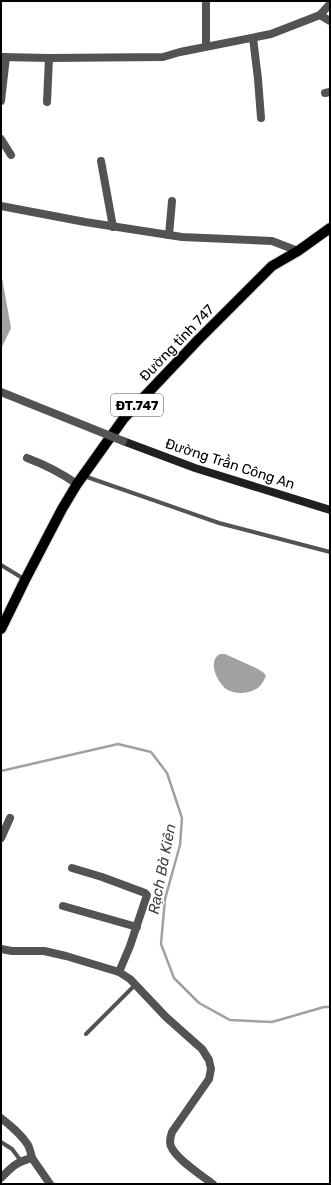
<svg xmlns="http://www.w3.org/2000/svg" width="331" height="1185" viewBox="0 0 331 1185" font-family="Rubik,sans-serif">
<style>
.water{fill:#a1a1a1}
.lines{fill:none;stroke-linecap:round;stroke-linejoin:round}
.stream{stroke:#a1a1a1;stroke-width:2.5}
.primary-casing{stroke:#dbdbdb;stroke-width:12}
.lane{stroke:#535353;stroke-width:4}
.street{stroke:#535353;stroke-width:8}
.secondary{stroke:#202020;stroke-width:8}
.primary{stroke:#000;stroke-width:10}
.street-bridge{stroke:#535353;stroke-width:8}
.labels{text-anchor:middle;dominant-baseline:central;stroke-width:3;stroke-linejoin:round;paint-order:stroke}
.shield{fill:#fff;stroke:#4c4c4c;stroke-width:1}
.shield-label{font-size:13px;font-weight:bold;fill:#000}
.street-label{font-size:14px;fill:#000;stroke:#fff}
.water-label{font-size:15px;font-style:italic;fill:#424242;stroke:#fff}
</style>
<rect width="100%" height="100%" fill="#fff"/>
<g class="water">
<path d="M1 272 11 328 1 349Z"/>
<path d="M220 654H225L258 669 264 673 266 676C264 680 262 684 259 687 250 694 235 695 226 689 217 682 207 661 220 654Z"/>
</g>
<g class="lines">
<path class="stream" d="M1 771 118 744 151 752 167 773 182 818 180 845 165 899 161 944 174 978 199 1003 230 1020 272 1022 324 1007H330"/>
<g class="primary-casing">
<path id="primary" d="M1 629 25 580 62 509 77 484 124 418 198 340 272 266 298 251 330 228"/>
</g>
<g class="lane">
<path d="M84 476 219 523 330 552"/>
<path d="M1 565 24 579"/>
<path d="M86 1034 135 985"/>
<path d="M1 1142 12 1149 21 1161"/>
</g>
<g class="street">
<path d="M206 1V46"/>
<path d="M320 15 330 4"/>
<path d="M253 38 258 79 261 118"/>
<path d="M1 57 49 58 163 57 180 52 271 34 320 15 330 21"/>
<path d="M325 93 330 92"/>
<path d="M1 101 6 57"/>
<path d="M47 102 49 58"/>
<path d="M1 139 11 155"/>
<path d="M101 161 113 227"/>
<path d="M1 206 85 222 182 237 272 241 298 251"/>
<path d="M169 235 172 201"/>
<path d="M27 458C46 465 61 473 77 484"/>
<path d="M1 838 10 818"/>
<path d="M72 868 102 877 145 893 147 895 130 946 119 972"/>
<path d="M63 906 137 927"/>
<path d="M1 949 12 951H44L66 956 119 972 130 979 166 1017 202 1049 209 1060 211 1069 209 1079 172 1132C171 1135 170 1139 170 1142 170 1156 203 1176 213 1184"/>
<path d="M1 1118C11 1126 21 1134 28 1145 30 1149 31 1154 32 1158"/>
<path d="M1 1178C12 1167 16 1162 32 1158L50 1184"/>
</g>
<path class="secondary" d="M123 441 195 468 330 510"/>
<use href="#primary" class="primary"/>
<path class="street-bridge" d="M1 392 123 441"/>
</g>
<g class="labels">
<rect class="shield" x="111" y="394" width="52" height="22" rx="3"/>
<g class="shield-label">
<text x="137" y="405">ĐT.747</text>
</g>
<g class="street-label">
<text transform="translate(177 343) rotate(-46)">Đường tỉnh 747</text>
<text transform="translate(230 464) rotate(18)">Đường Trần Công An</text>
</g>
<g class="water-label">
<text transform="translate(162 869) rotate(-79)">Rạch Bà Kiên</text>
</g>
</g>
<rect width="331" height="1185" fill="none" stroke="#000000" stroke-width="4"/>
</svg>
